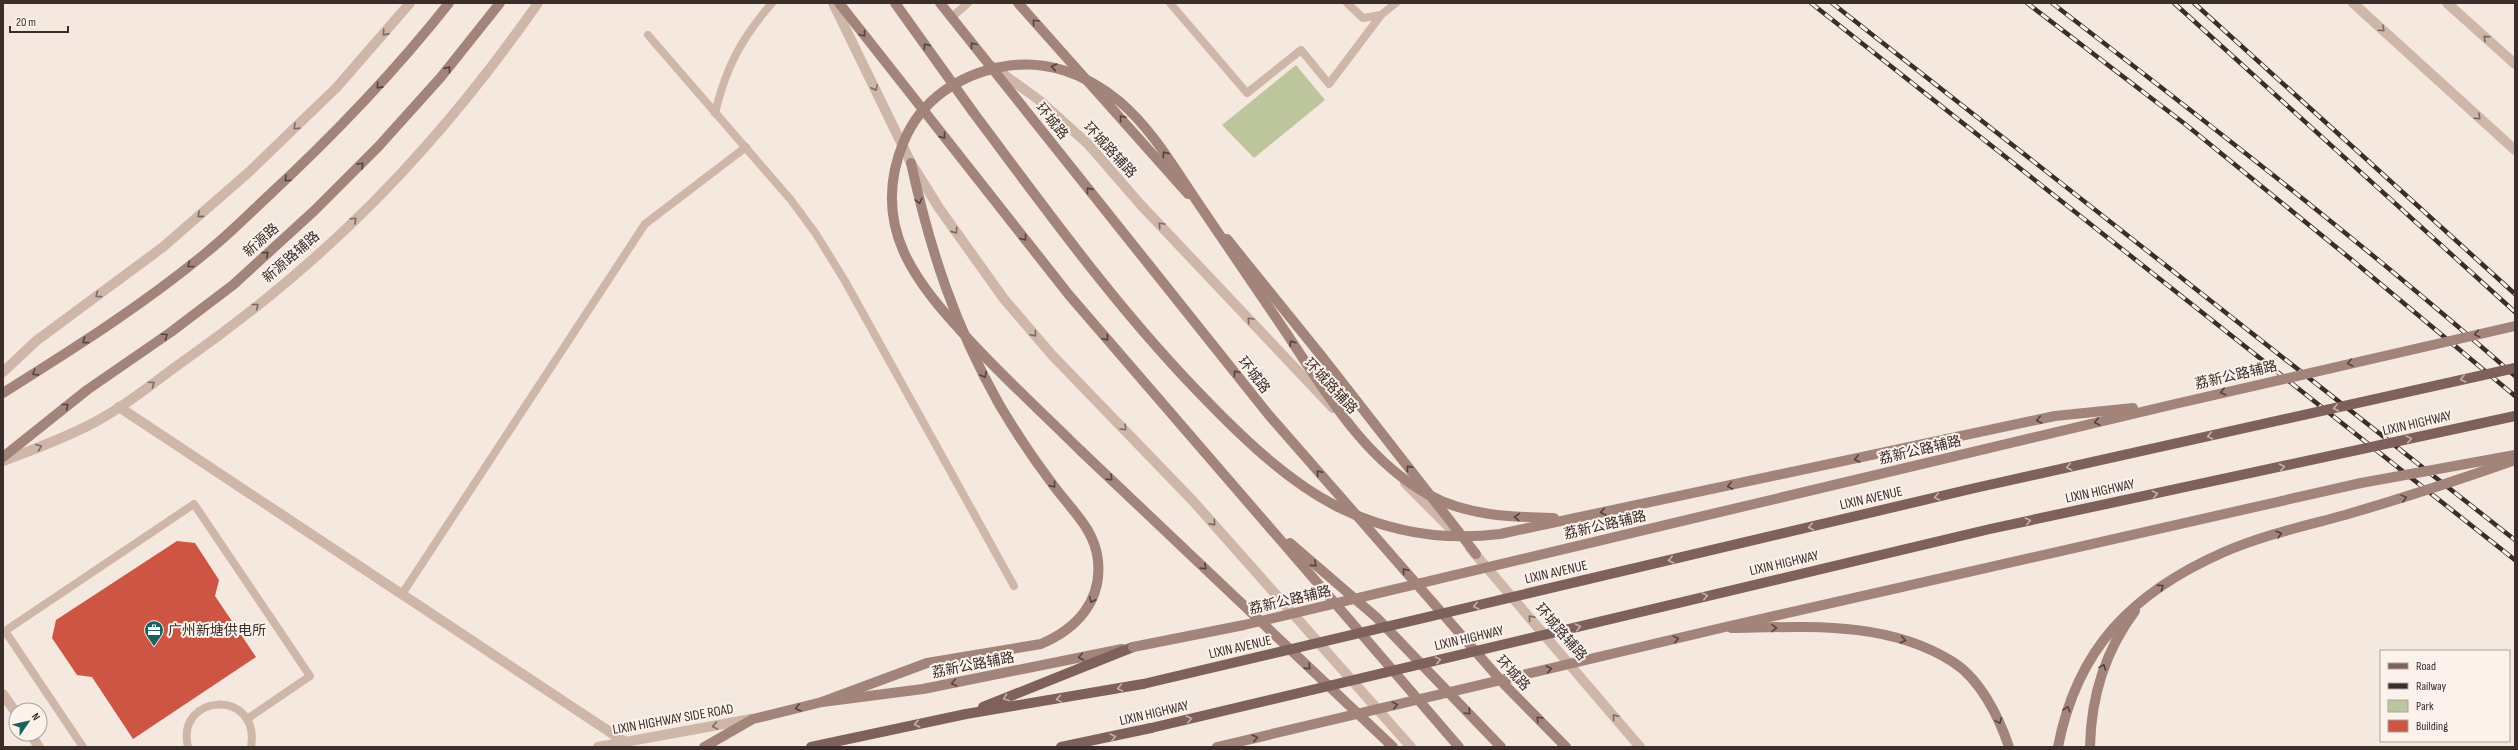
<svg xmlns="http://www.w3.org/2000/svg" width="2518" height="750" viewBox="0 0 2518 750" font-family="'Sofia Sans Condensed','Noto Sans SC',sans-serif">
<style>
.green{fill:#bdc59d}
.building{fill:#ce5443}
.lines{fill:none;stroke-linecap:round;stroke-linejoin:round}
.service{stroke:#ceb6a9;stroke-width:8}
.minor{stroke:#ceb6a9;stroke-width:10}
.tertiary{stroke:#ceb6a9;stroke-width:10}
.secondary{stroke:#a2847a;stroke-width:10}
.primary{stroke:#7e615a;stroke-width:10}
.rail-casing{stroke:#3b2d2a;stroke-width:4.5}
.rail{stroke:#fbf2ec;stroke-width:3;stroke-dasharray:9;stroke-linecap:butt}
.secondary-bridge{stroke:#a2847a;stroke-width:10}
.primary-bridge{stroke:#7e615a;stroke-width:10}
.oneway{stroke:#55433e}
.oneway2{stroke:#7d6b63}
.oneway3{stroke:#c3b1aa}
.labels{text-anchor:middle;dominant-baseline:central;stroke-width:4;stroke-linejoin:round;paint-order:stroke}
.street-label{font-size:14px;fill:#3b2d2a;stroke:#fbf2ec}
.poi-label{font-size:14px;fill:#3b2d2a;stroke:#fbf2ec;text-anchor:start}
</style>
<rect width="100%" height="100%" fill="#f5e8df"/>
<path class="green" d="M1296 65 1325 100 1254 158 1222 125Z"/>
<path class="building" d="M177 541 195 543 219 580 215 596 256 657 133 739 92 677 77 675 52 638 56 620Z"/>
<g class="lines">
<g class="service">
<path d="M1170 3 1247 93 1301 50 1329 84 1381 15"/>
<path d="M1347 3 1363 18 1381 15 1396 3"/>
<path d="M952 17 968 3"/>
<path d="M648 35 791 200 816 234 845 281 1014 586"/>
<path d="M715 113C726 67 741 39 772 3"/>
<path d="M402 594 645 224 746 147"/>
<path d="M83 747 5 631 194 504 310 676 247 719"/>
<path d="M188 747C175 693 261 688 251 747"/>
</g>
<g class="minor">
<path d="M119 407 625 742"/>
<path d="M3 694 16 713"/>
<path d="M30 734 39 747"/>
<path d="M598 747 751 719"/>
</g>
<g class="tertiary">
<path d="M833 3 911 163 939 208 1004 299 1052 355 1193 501 1411 747"/>
<path d="M2353 3 2515 150"/>
<path d="M2447 3 2515 64"/>
<path d="M992 66 1039 100 1088 144 1140 204 1333 408"/>
<path d="M3 372 36 341 163 247 249 172 337 87 410 3"/>
<path d="M3 461C34 449 66 438 95 422 125 406 151 385 178 365 267 303 353 229 425 147 466 101 503 53 538 3"/>
<path d="M1405 483 1456 534"/>
<path d="M1470 548 1640 747"/>
</g>
<g class="secondary">
<path d="M839 3 1069 295 1459 747"/>
<path d="M895 3 973 112"/>
<path d="M940 3 1268 414 1504 684 1566 747"/>
<path d="M1018 3 1188 194"/>
<path d="M1227 239 1323 358 1476 554"/>
<path d="M3 393C73 349 143 305 207 252 227 236 246 217 265 199 331 138 393 74 449 3"/>
<path d="M1081 451 1393 747"/>
<path d="M3 457 87 390 171 332 233 285 315 210 378 147 441 77 500 3"/>
<path d="M1290 543 1376 617 1501 747"/>
<path d="M1731 628C1806 627 1887 620 1953 662 1980 679 1999 717 2009 747"/>
<path d="M822 702 927 663 1041 644C1076 629 1102 602 1098 561 1095 528 1069 508 1051 482 1032 457 1015 431 999 404 955 326 930 250 911 163"/>
<path d="M704 747 753 719 822 702 923 689 1122 649"/>
<path d="M2090 747C2091 697 2105 651 2135 611"/>
</g>
<g class="primary">
<path d="M983 707 1133 647"/>
<path d="M811 747 966 714 1143 684"/>
<path d="M1061 747 1151 728"/>
</g>
<g class="rail-casing">
<g id="rail">
<path d="M1811 3 2515 560"/>
<path d="M1832 3 2515 540"/>
<path d="M2027 3 2185 124 2352 260 2515 396"/>
<path d="M2052 3C2209 124 2366 245 2515 376"/>
<path d="M2174 3 2515 312"/>
<path d="M2194 3 2515 294"/>
</g>
</g>
<use href="#rail" class="rail"/>
<g class="secondary-bridge">
<path d="M973 112C1048 212 1120 313 1208 402 1246 441 1289 482 1338 507 1389 532 1444 541 1500 534L2055 416 2133 408"/>
<path d="M1081 451C1045 415 1007 381 972 343 917 284 868 227 904 141 921 100 959 75 1001 67 1045 58 1086 74 1119 101 1150 127 1172 164 1194 197 1225 243 1256 288 1287 334 1326 393 1365 460 1429 495 1467 516 1512 517 1554 518"/>
<path d="M1133 647 1244 625 2175 404 2515 326"/>
<path d="M1217 747 1721 628 2361 483 2515 455"/>
<path d="M2058 747C2077 648 2133 592 2224 552 2263 535 2305 526 2345 515 2403 498 2459 480 2515 460"/>
</g>
<g class="primary-bridge">
<path d="M1143 684 1975 488 2515 368"/>
<path d="M1151 728 1990 529 2515 416"/>
</g>
</g>
<defs><path id="oneway-chevron" d="M-2-3.5L2.5 0L-2 3.5" fill="none" stroke-width="1.6" stroke-linecap="round" stroke-linejoin="round"/></defs>
<g class="oneway">
<use href="#oneway-chevron" transform="translate(1035 22) rotate(-133)"/>
<use href="#oneway-chevron" transform="translate(863 34) rotate(52)"/>
<use href="#oneway-chevron" transform="translate(973 45) rotate(-128)"/>
<use href="#oneway-chevron" transform="translate(926 46) rotate(-126)"/>
<use href="#oneway-chevron" transform="translate(1054 67) rotate(-168)"/>
<use href="#oneway-chevron" transform="translate(448 69) rotate(-51)"/>
<use href="#oneway-chevron" transform="translate(379 86) rotate(132)"/>
<use href="#oneway-chevron" transform="translate(1122 118) rotate(-131)"/>
<use href="#oneway-chevron" transform="translate(943 136) rotate(52)"/>
<use href="#oneway-chevron" transform="translate(1165 154) rotate(-125)"/>
<use href="#oneway-chevron" transform="translate(361 165) rotate(-45)"/>
<use href="#oneway-chevron" transform="translate(287 179) rotate(137)"/>
<use href="#oneway-chevron" transform="translate(1089 190) rotate(-129)"/>
<use href="#oneway-chevron" transform="translate(919 201) rotate(77)"/>
<use href="#oneway-chevron" transform="translate(1024 238) rotate(52)"/>
<use href="#oneway-chevron" transform="translate(266 254) rotate(-42)"/>
<use href="#oneway-chevron" transform="translate(190 265) rotate(142)"/>
<use href="#oneway-chevron" transform="translate(2477 334) rotate(168)"/>
<use href="#oneway-chevron" transform="translate(165 336) rotate(-35)"/>
<use href="#oneway-chevron" transform="translate(1106 338) rotate(49)"/>
<use href="#oneway-chevron" transform="translate(85 341) rotate(146)"/>
<use href="#oneway-chevron" transform="translate(1292 343) rotate(-124)"/>
<use href="#oneway-chevron" transform="translate(2350 363) rotate(167)"/>
<use href="#oneway-chevron" transform="translate(35 373) rotate(148)"/>
<use href="#oneway-chevron" transform="translate(1236 373) rotate(-128)"/>
<use href="#oneway-chevron" transform="translate(984 375) rotate(61)"/>
<use href="#oneway-chevron" transform="translate(2223 392) rotate(167)"/>
<use href="#oneway-chevron" transform="translate(66 406) rotate(-38)"/>
<use href="#oneway-chevron" transform="translate(2039 420) rotate(168)"/>
<use href="#oneway-chevron" transform="translate(2097 422) rotate(167)"/>
<use href="#oneway-chevron" transform="translate(1857 459) rotate(168)"/>
<use href="#oneway-chevron" transform="translate(1409 468) rotate(-128)"/>
<use href="#oneway-chevron" transform="translate(1319 473) rotate(-131)"/>
<use href="#oneway-chevron" transform="translate(1110 478) rotate(44)"/>
<use href="#oneway-chevron" transform="translate(1053 485) rotate(52)"/>
<use href="#oneway-chevron" transform="translate(1730 486) rotate(168)"/>
<use href="#oneway-chevron" transform="translate(2404 498) rotate(-15)"/>
<use href="#oneway-chevron" transform="translate(1603 512) rotate(169)"/>
<use href="#oneway-chevron" transform="translate(1517 517) rotate(-176)"/>
<use href="#oneway-chevron" transform="translate(2279 534) rotate(-16)"/>
<use href="#oneway-chevron" transform="translate(1314 564) rotate(41)"/>
<use href="#oneway-chevron" transform="translate(1204 567) rotate(44)"/>
<use href="#oneway-chevron" transform="translate(1405 571) rotate(-131)"/>
<use href="#oneway-chevron" transform="translate(2161 587) rotate(-36)"/>
<use href="#oneway-chevron" transform="translate(1092 600) rotate(116)"/>
<use href="#oneway-chevron" transform="translate(1774 628) rotate(-1)"/>
<use href="#oneway-chevron" transform="translate(1676 639) rotate(-13)"/>
<use href="#oneway-chevron" transform="translate(1903 640) rotate(12)"/>
<use href="#oneway-chevron" transform="translate(1081 657) rotate(169)"/>
<use href="#oneway-chevron" transform="translate(1308 667) rotate(44)"/>
<use href="#oneway-chevron" transform="translate(2103 667) rotate(-70)"/>
<use href="#oneway-chevron" transform="translate(1549 669) rotate(-13)"/>
<use href="#oneway-chevron" transform="translate(954 683) rotate(169)"/>
<use href="#oneway-chevron" transform="translate(1395 705) rotate(-13)"/>
<use href="#oneway-chevron" transform="translate(798 708) rotate(166)"/>
<use href="#oneway-chevron" transform="translate(2067 709) rotate(-74)"/>
<use href="#oneway-chevron" transform="translate(1468 712) rotate(46)"/>
<use href="#oneway-chevron" transform="translate(1539 719) rotate(-135)"/>
<use href="#oneway-chevron" transform="translate(1999 721) rotate(66)"/>
<use href="#oneway-chevron" transform="translate(1255 738) rotate(-13)"/>
</g>
<g class="oneway2">
<use href="#oneway-chevron" transform="translate(2382 29) rotate(42)"/>
<use href="#oneway-chevron" transform="translate(385 33) rotate(132)"/>
<use href="#oneway-chevron" transform="translate(2486 38) rotate(-138)"/>
<use href="#oneway-chevron" transform="translate(875 88) rotate(64)"/>
<use href="#oneway-chevron" transform="translate(2478 117) rotate(42)"/>
<use href="#oneway-chevron" transform="translate(296 127) rotate(136)"/>
<use href="#oneway-chevron" transform="translate(200 215) rotate(139)"/>
<use href="#oneway-chevron" transform="translate(354 220) rotate(-43)"/>
<use href="#oneway-chevron" transform="translate(1161 225) rotate(-133)"/>
<use href="#oneway-chevron" transform="translate(955 231) rotate(55)"/>
<use href="#oneway-chevron" transform="translate(98 295) rotate(144)"/>
<use href="#oneway-chevron" transform="translate(256 306) rotate(-39)"/>
<use href="#oneway-chevron" transform="translate(1250 320) rotate(-133)"/>
<use href="#oneway-chevron" transform="translate(1034 334) rotate(49)"/>
<use href="#oneway-chevron" transform="translate(152 384) rotate(-35)"/>
<use href="#oneway-chevron" transform="translate(1124 428) rotate(46)"/>
<use href="#oneway-chevron" transform="translate(39 447) rotate(-21)"/>
<use href="#oneway-chevron" transform="translate(1213 523) rotate(48)"/>
<use href="#oneway-chevron" transform="translate(1531 618) rotate(-131)"/>
<use href="#oneway-chevron" transform="translate(1615 717) rotate(-131)"/>
<use href="#oneway-chevron" transform="translate(715 726) rotate(170)"/>
</g>
<g class="oneway3">
<use href="#oneway-chevron" transform="translate(2463 379) rotate(167)"/>
<use href="#oneway-chevron" transform="translate(2336 408) rotate(167)"/>
<use href="#oneway-chevron" transform="translate(2210 436) rotate(167)"/>
<use href="#oneway-chevron" transform="translate(2409 439) rotate(-13)"/>
<use href="#oneway-chevron" transform="translate(2069 467) rotate(167)"/>
<use href="#oneway-chevron" transform="translate(2282 467) rotate(-12)"/>
<use href="#oneway-chevron" transform="translate(2155 494) rotate(-12)"/>
<use href="#oneway-chevron" transform="translate(1937 497) rotate(167)"/>
<use href="#oneway-chevron" transform="translate(2028 521) rotate(-12)"/>
<use href="#oneway-chevron" transform="translate(1811 527) rotate(167)"/>
<use href="#oneway-chevron" transform="translate(1671 560) rotate(167)"/>
<use href="#oneway-chevron" transform="translate(1705 596) rotate(-13)"/>
<use href="#oneway-chevron" transform="translate(1476 606) rotate(167)"/>
<use href="#oneway-chevron" transform="translate(1578 627) rotate(-13)"/>
<use href="#oneway-chevron" transform="translate(1438 660) rotate(-13)"/>
<use href="#oneway-chevron" transform="translate(1120 688) rotate(170)"/>
<use href="#oneway-chevron" transform="translate(1006 698) rotate(158)"/>
<use href="#oneway-chevron" transform="translate(1059 699) rotate(171)"/>
<use href="#oneway-chevron" transform="translate(1189 719) rotate(-13)"/>
<use href="#oneway-chevron" transform="translate(917 724) rotate(168)"/>
<use href="#oneway-chevron" transform="translate(1113 737) rotate(-13)"/>
</g>
<defs>
<g id="office-pin" transform="scale(1)"><path d="M0 17L-7.5 6A9.5 9.5 0 1 1 7.5 6Z" fill="#1b605c" stroke="#fbf2ec"/><path d="M-6-3h4V-5.5h4V-3h4V5H-6ZM-1-4.5V-3h2v-1.5ZM-6 0V1H6V0Z" fill="#fff"/></g>
</defs>
<g fill-rule="evenodd">
<use href="#office-pin" x="154" y="630"/>
</g>
<g class="labels">
<g class="street-label">
<text transform="translate(1052 121) rotate(51)">环城路</text>
<text transform="translate(1110 150) rotate(47)">环城路辅路</text>
<text transform="translate(261 240) rotate(-42)">新源路</text>
<text transform="translate(291 257) rotate(-41)">新源路辅路</text>
<text transform="translate(1254 375) rotate(52)">环城路</text>
<text transform="translate(2236 375) rotate(-13)">荔新公路辅路</text>
<text transform="translate(1331 386) rotate(47)">环城路辅路</text>
<text transform="translate(2417 423) rotate(-13)">LIXIN HIGHWAY</text>
<text transform="translate(1920 450) rotate(-13)">荔新公路辅路</text>
<text transform="translate(2100 491) rotate(-12)">LIXIN HIGHWAY</text>
<text transform="translate(1871 498) rotate(-13)">LIXIN AVENUE</text>
<text transform="translate(1605 525) rotate(-13)">荔新公路辅路</text>
<text transform="translate(1784 563) rotate(-13)">LIXIN HIGHWAY</text>
<text transform="translate(1556 572) rotate(-13)">LIXIN AVENUE</text>
<text transform="translate(1290 600) rotate(-13)">荔新公路辅路</text>
<text transform="translate(1561 632) rotate(49)">环城路辅路</text>
<text transform="translate(1469 638) rotate(-13)">LIXIN HIGHWAY</text>
<text transform="translate(1240 647) rotate(-13)">LIXIN AVENUE</text>
<text transform="translate(973 665) rotate(-11)">荔新公路辅路</text>
<text transform="translate(1513 673) rotate(47)">环城路</text>
<text transform="translate(1154 713) rotate(-13)">LIXIN HIGHWAY</text>
<text transform="translate(673 719) rotate(-10)">LIXIN HIGHWAY SIDE ROAD</text>
</g>
<g class="poi-label">
<text x="168" y="630">广州新塘供电所</text>
</g>
</g>
<rect width="2518" height="750" fill="none" stroke="#3b2d2a" stroke-width="8"/>
<rect x="2380" y="650" width="130" height="92" fill="#fbf2ec" stroke="#aea39e"/>
<rect x="2388" y="663" width="20" height="6" fill="#7e615a" stroke="#aea39e"/>
<text x="2416" y="670" font-size="12" fill="#3b2d2a">Road</text>
<rect x="2388" y="683" width="20" height="6" fill="#3b2d2a" stroke="#aea39e"/>
<text x="2416" y="690" font-size="12" fill="#3b2d2a">Railway</text>
<rect x="2388" y="700" width="20" height="12" fill="#bdc59d" stroke="#aea39e"/>
<text x="2416" y="710" font-size="12" fill="#3b2d2a">Park</text>
<rect x="2388" y="720" width="20" height="12" fill="#ce5443" stroke="#aea39e"/>
<text x="2416" y="730" font-size="12" fill="#3b2d2a">Building</text>
<g transform="translate(28 722) rotate(56)"><circle r="19" fill="#fbf2ec" stroke="#aea39e"/>
<path d="M0-3L7 15L0 10L-7 15Z" fill="#1b605c"/>
<text y="-6" font-size="11" font-weight="bold" text-anchor="middle" fill="#3b2d2a">N</text>
</g>
<path d="M10 26v6h58v-6" fill="none" stroke="#3b2d2a" stroke-width="2"/>
<text x="16" y="26" font-size="12" fill="#3b2d2a" stroke="#fbf2ec" stroke-width="3" paint-order="stroke">20 m</text>
</svg>
